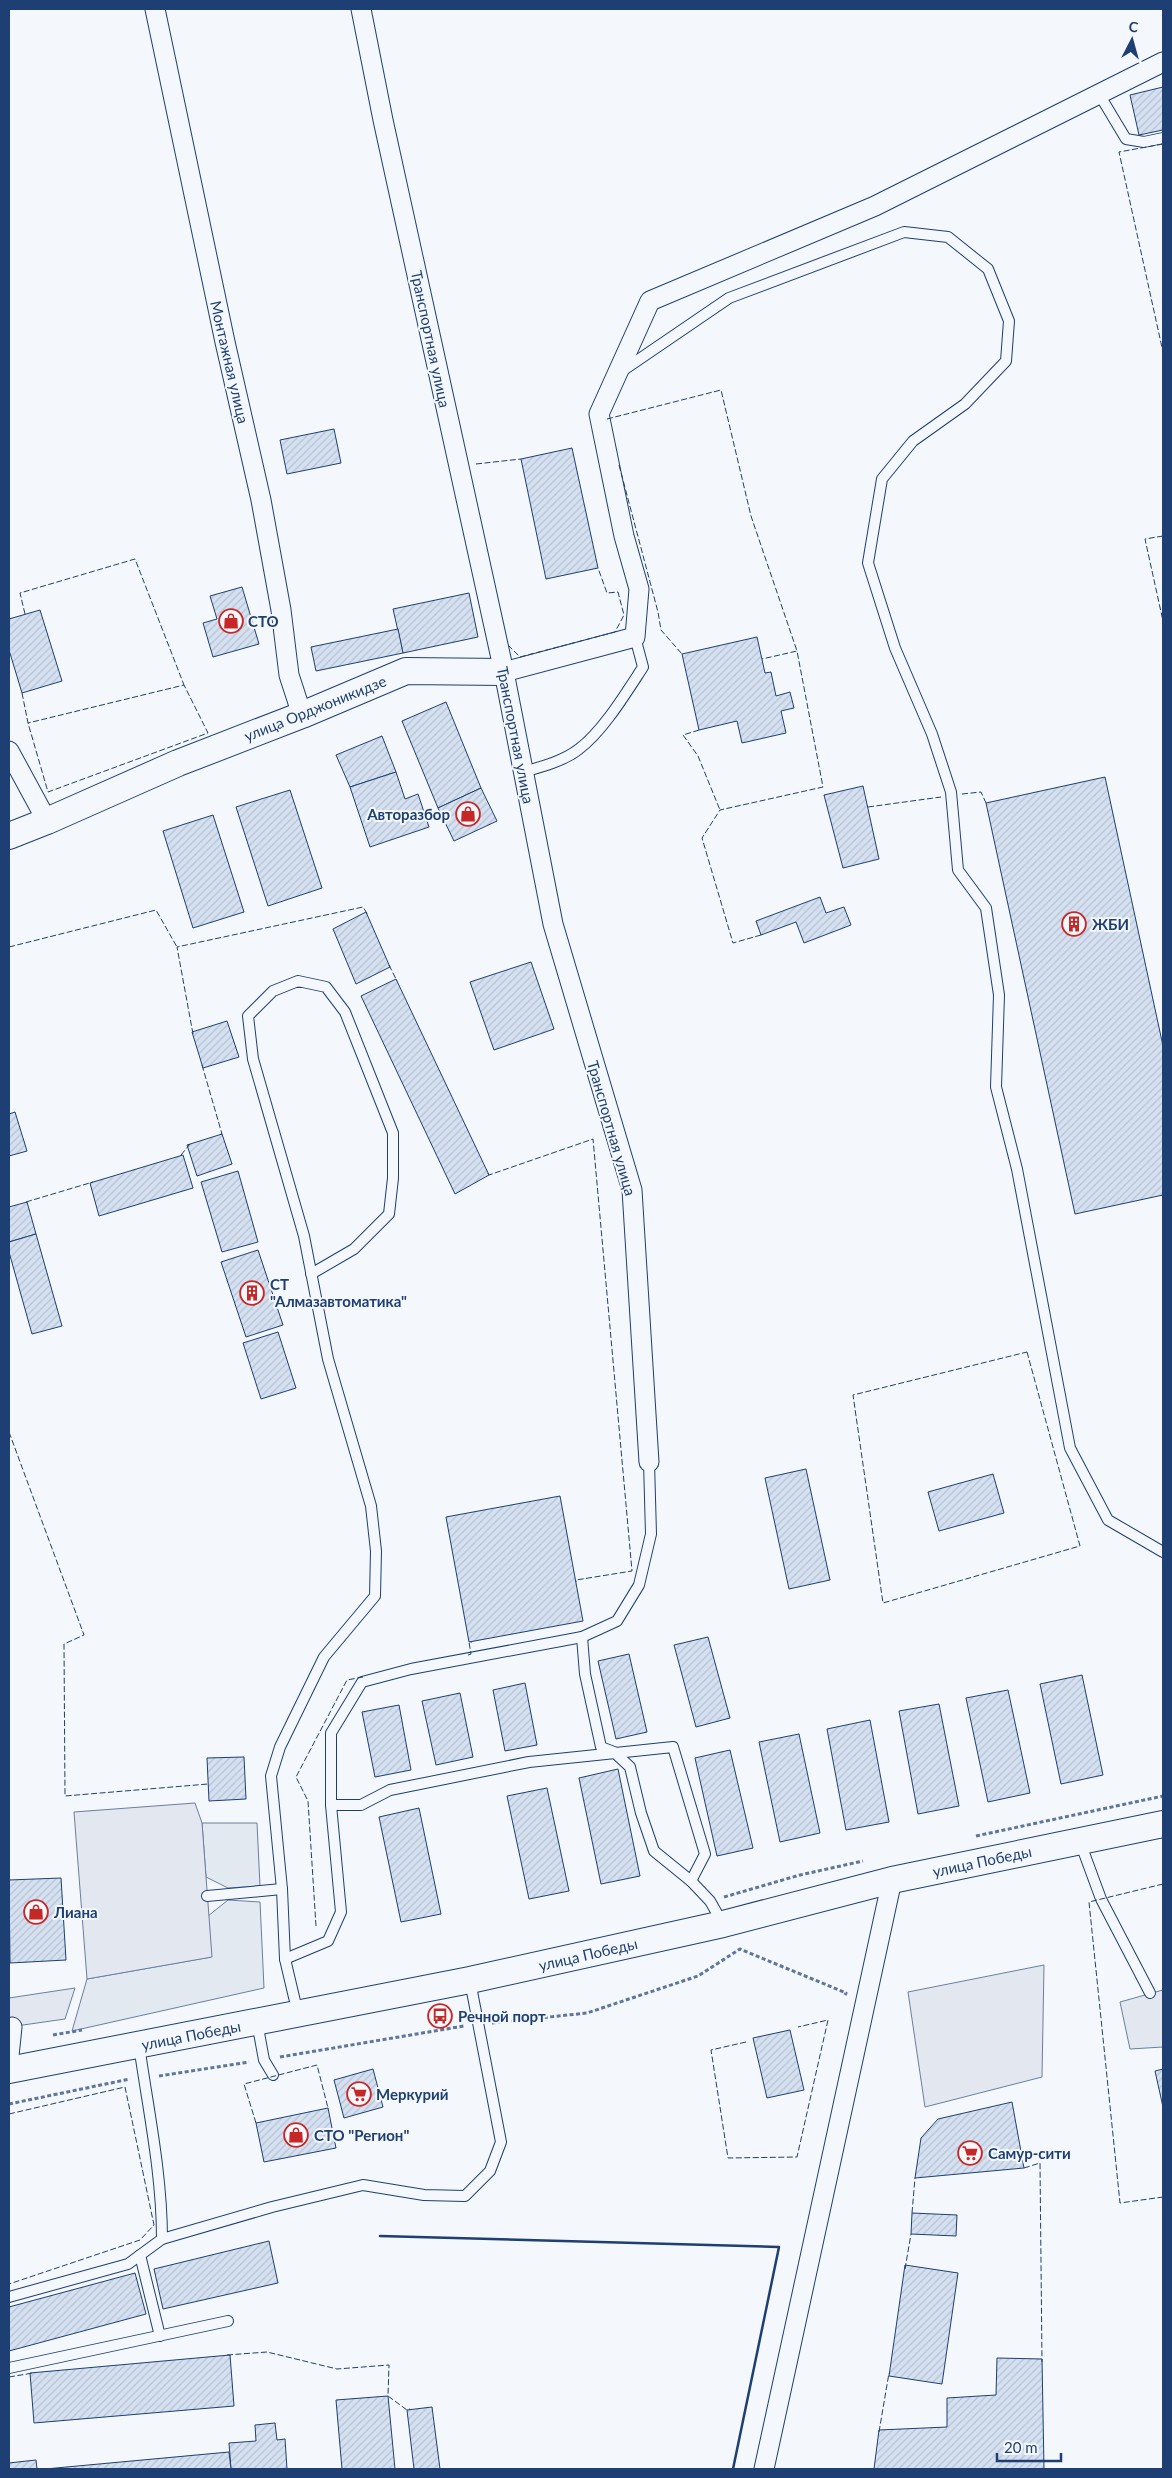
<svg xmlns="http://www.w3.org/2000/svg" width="1172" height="2478" viewBox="0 0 1172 2478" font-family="Lato,sans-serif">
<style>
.green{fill:#e3e9f0;stroke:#687fa3}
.parking{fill:#e3e8f0;stroke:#687fa3}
.building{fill:url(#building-hatch);stroke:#1d3f73}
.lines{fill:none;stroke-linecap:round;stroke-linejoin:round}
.lane-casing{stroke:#1d3f73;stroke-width:12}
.street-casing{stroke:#1d3f73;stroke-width:21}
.secondary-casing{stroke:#1d3f73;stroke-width:28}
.path{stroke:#5e769c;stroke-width:3;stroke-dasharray:4 2.5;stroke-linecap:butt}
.lane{stroke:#f4f7fb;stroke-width:10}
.street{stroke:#f4f7fb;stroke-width:19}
.secondary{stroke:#f4f7fb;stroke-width:26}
.fence{stroke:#1d3f73;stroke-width:1;stroke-dasharray:6 2.5;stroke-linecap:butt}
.wall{stroke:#1d3f73;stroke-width:2.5}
.labels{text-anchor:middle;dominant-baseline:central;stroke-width:4;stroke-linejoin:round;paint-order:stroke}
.street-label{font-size:15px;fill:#1d3f73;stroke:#f4f7fb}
.poi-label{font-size:15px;font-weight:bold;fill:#1d3f73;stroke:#f4f7fb;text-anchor:start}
</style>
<defs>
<pattern id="building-hatch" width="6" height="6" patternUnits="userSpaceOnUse" patternTransform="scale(1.25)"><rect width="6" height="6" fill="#d5e0f0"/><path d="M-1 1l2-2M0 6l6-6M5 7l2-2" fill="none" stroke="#b6c1d1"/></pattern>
</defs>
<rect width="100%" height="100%" fill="#f4f7fb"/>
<g class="green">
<path d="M202 1823H257L260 1886 228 1888 206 1877Z"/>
<path d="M228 1900 260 1902 264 1988 72 2031 87 1979 211 1957 208 1916Z"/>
</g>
<g class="parking">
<path d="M195 1803 202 1823 212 1957 87 1979 74 1812Z"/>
<path d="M1044 1965 1042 2077 925 2107 908 1992Z"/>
<path d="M75 1988 65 2019 9 2027V1998Z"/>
<path d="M1163 1990V2047L1130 2049 1120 2002Z"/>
</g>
<g class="building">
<path d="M1163 87V130L1139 135 1130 95Z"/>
<path d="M334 429 341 463 287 474 280 440Z"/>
<path d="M572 448 598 568 546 579 521 459Z"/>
<path d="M242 587 259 644 213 657 203 623 217 619 210 596Z"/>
<path d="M469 593 478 637 403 653 393 609Z"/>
<path d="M40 610 62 681 22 693 9 650V619Z"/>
<path d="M398 629 403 653 316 671 311 647Z"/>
<path d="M757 637 765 673 771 672 776 696 790 692 794 708 781 711 786 733 742 743 737 721 699 730 682 654Z"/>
<path d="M446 702 481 788 438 808 402 721Z"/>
<path d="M382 736 396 772 350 787 336 755Z"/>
<path d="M396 772 405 799 418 794 429 827 370 847 350 787Z"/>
<path d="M1105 777 1163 1046V1195L1075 1214 986 803Z"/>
<path d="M863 786 879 859 843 868 824 795Z"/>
<path d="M481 788 497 821 454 841 438 808Z"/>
<path d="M290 790 322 888 268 906 236 807Z"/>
<path d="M213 815 244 912 193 928 163 831Z"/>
<path d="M820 897 826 913 844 907 851 925 804 943 796 922 761 935 756 921Z"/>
<path d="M366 912 390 967 356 984 333 929Z"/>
<path d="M531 962 554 1029 494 1050 470 982Z"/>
<path d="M396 979 489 1175 455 1194 361 996Z"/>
<path d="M227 1021 239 1057 203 1068 192 1032Z"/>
<path d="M15 1112 27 1151 9 1156V1114Z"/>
<path d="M222 1134 232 1164 197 1176 187 1145Z"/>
<path d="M183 1155 193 1188 99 1216 90 1183Z"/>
<path d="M238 1171 258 1242 222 1252 201 1182Z"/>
<path d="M27 1202 36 1234 9 1242V1207Z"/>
<path d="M36 1234 62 1326 32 1334 9 1252V1242Z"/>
<path d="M258 1250 283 1325 246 1337 221 1262Z"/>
<path d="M278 1332 296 1388 261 1399 243 1343Z"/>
<path d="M806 1469 830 1580 789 1589 765 1478Z"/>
<path d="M993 1474 1004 1513 939 1531 928 1492Z"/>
<path d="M560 1496 583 1621 469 1642 446 1517Z"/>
<path d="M708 1637 730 1718 696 1727 674 1645Z"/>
<path d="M629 1654 647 1732 616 1739 598 1661Z"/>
<path d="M1082 1675 1103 1775 1061 1784 1040 1684Z"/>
<path d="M525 1683 537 1745 505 1751 493 1690Z"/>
<path d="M1008 1690 1030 1793 988 1802 966 1698Z"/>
<path d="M460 1693 473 1757 436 1765 422 1701Z"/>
<path d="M939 1704 959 1806 918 1814 899 1711Z"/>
<path d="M399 1705 411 1770 375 1777 362 1712Z"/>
<path d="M870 1720 889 1822 846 1830 827 1729Z"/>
<path d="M799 1734 820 1833 780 1842 759 1742Z"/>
<path d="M730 1750 753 1848 717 1856 695 1758Z"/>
<path d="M244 1757 246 1799 209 1801 207 1758Z"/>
<path d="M618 1769 640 1876 601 1884 579 1778Z"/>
<path d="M547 1788 569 1891 529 1899 507 1796Z"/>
<path d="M419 1808 441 1914 401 1922 379 1817Z"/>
<path d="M61 1878 66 1960 10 1963 9 1880Z"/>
<path d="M790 2030 804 2090 767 2098 753 2038Z"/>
<path d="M373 2069 383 2107 344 2118 334 2080Z"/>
<path d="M1163 2069V2107L1155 2071Z"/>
<path d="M1012 2102 1024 2168 915 2178 921 2138 938 2119Z"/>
<path d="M328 2108 336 2148 264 2162 256 2123Z"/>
<path d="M912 2213 957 2215 956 2236 911 2234Z"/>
<path d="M269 2241 278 2283 163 2309 154 2269Z"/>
<path d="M905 2265 958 2273 942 2384 889 2376Z"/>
<path d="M135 2273 146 2314 9 2351V2307Z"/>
<path d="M230 2355 234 2406 34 2423 30 2373Z"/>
<path d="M997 2358 1042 2359 1044 2469H874L879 2430 947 2427V2398L996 2395Z"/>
<path d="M388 2396 395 2469H342L336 2400Z"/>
<path d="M432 2407 440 2469H414L407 2410Z"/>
<path d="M275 2423 277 2440 285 2439 287 2469H231L229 2443 256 2441 255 2425Z"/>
<path d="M229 2452 231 2469H45Z"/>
<path d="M36 2460 37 2469H9V2463Z"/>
</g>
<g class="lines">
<g class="lane-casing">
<g id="lane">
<path d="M1099 94 1126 139 1144 142 1163 138"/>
<path d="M622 371 729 298 904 232 948 237 988 269 1009 321 1006 361 965 404 913 441 882 479 868 563 895 648 932 734 951 792 958 870 986 908 999 995 996 1087 1017 1169 1070 1448 1108 1520 1163 1552"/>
<path d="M523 772C541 767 564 761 579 749 603 731 626 693 643 667L635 637"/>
<path d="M582 1637 585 1674 601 1747 614 1752 630 1767 641 1813 654 1851 691 1881 710 1901 723 1924"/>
<path d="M331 1805H361L390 1790 529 1762 673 1747 705 1854 691 1881"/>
<path d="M1080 1842 1101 1899 1150 1993"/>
<path d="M207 1896 282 1889"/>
<path d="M285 1959 328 1941 341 1912 331 1805V1733L362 1682 411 1669 582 1637 617 1621 639 1585 651 1534 649 1462"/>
<path d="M298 2014 285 1959 282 1889 271 1776 280 1747 324 1657 375 1596 376 1551 371 1506 328 1359 304 1236 253 1059 248 1016 273 991 298 981 326 987 345 1012 393 1133V1178L389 1214 354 1249 311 1274"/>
<path d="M257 2022 264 2060 273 2075"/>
<path d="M162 2239 272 2207 363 2185 424 2195 465 2196 490 2171 501 2142 470 1981"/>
<path d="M140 2255 160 2336"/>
<path d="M9 2297 128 2264 162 2239C162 2173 148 2109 139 2045"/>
<path d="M9 2368 228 2321"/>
</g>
</g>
<g class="street-casing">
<g id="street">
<path d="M155 9 225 342 261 500 281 610 289 675 302 715"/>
<path d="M361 9 383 120 504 672 553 924 632 1190 649 1462"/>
<path d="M504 672 635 637 639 589 624 536 599 414 650 301 875 206 1163 62"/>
<path d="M9 751 47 821"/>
<path d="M9 2056 12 2027"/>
<path d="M764 2469 892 1880"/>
</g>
</g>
<g class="secondary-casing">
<g id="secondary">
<path d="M9 836 47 821 178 763 302 715 406 671 504 672"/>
<path d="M9 2070 470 1980 723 1924 892 1880 1163 1824"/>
</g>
</g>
<g class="path">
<path d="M976 1836 1163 1796"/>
<path d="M724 1897 800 1875 863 1861"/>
<path d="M492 2023 587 2013 698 1976 740 1949 846 1993 845 1995"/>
<path d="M53 2035 82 2030"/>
<path d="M280 2057 464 2026"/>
<path d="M159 2076 249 2062"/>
<path d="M9 2104 130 2079"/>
</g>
<use href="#lane" class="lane"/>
<use href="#street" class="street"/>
<use href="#secondary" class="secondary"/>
<g class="fence">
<path d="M1163 144 1119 152 1163 352"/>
<path d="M607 419 721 390 751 516 797 651"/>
<path d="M476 464 521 459"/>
<path d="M619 465 658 612 661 630 682 654"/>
<path d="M1163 536 1145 539 1163 621"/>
<path d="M25 614 20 593 135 559 184 685"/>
<path d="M508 645 520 657 615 632 624 615 618 592 607 593 598 568"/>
<path d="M22 693 28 723 48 792 208 733 184 685 28 723"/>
<path d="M699 730 683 735 698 756 720 810"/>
<path d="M962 794 981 792 986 803"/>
<path d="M868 807 941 797"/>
<path d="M761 935 733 943 702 838 720 810 823 787 797 651 762 659"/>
<path d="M9 947 156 910 177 947"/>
<path d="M389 965 397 981"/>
<path d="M193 1034 177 947 363 907 368 915"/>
<path d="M202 1065 222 1134 218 1135"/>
<path d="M181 1155 190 1144"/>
<path d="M488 1173 489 1175 593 1139 632 1571 576 1580V1582"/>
<path d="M26 1202 93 1182"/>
<path d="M1027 1352 1080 1546 883 1603 853 1395Z"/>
<path d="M9 1432 84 1635 64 1644 65 1796 208 1784"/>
<path d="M468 1655 471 1654 469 1642H472"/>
<path d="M1163 1884 1089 1902 1120 2203 1163 2197"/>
<path d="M316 1926 308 1801 296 1777 347 1680 363 1677"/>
<path d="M746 2042 711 2050 728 2158 797 2157 828 2020 798 2027"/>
<path d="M9 2114 125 2087 154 2225 140 2240 9 2284"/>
<path d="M256 2123 244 2084 317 2065 328 2108"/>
<path d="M1024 2168 1040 2163 1042 2362"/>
<path d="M912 2213 915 2178"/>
<path d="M905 2269 911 2234"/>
<path d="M227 2355 267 2352 337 2369 389 2365 388 2396 407 2410 410 2409"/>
<path d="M9 2377 33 2373"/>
<path d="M879 2432 889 2373"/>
</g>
<path class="wall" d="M380 2236 779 2247 733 2469"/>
</g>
<defs>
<g id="shop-ring" transform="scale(1.25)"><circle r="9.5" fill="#f4f7fb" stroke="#c62828" stroke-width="1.5"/><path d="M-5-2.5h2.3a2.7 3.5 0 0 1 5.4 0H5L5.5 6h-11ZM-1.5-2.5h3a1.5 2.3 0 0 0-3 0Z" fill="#c62828"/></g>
<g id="building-ring" transform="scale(1.25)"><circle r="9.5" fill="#f4f7fb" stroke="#c62828" stroke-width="1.5"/><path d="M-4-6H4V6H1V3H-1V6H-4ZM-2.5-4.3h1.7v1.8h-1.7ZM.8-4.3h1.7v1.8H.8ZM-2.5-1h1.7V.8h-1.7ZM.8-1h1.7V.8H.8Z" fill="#c62828"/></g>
<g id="bus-ring" transform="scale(1.25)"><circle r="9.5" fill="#f4f7fb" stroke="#c62828" stroke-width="1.5"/><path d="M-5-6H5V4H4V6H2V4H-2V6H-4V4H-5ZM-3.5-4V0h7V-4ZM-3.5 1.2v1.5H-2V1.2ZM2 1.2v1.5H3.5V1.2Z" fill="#c62828"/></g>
<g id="supermarket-ring" transform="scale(1.25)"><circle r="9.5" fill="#f4f7fb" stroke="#c62828" stroke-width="1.5"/><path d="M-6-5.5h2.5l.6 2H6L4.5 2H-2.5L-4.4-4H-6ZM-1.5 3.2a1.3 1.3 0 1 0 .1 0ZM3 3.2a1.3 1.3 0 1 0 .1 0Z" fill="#c62828"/></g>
</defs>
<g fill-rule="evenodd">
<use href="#shop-ring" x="231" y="621"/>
<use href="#shop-ring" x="468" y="814"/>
<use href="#building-ring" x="1074" y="924"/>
<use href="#building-ring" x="252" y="1293"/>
<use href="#shop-ring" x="36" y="1912"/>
<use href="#bus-ring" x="440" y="2016"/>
<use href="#supermarket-ring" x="359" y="2094"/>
<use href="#shop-ring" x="296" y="2135"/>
<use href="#supermarket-ring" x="970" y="2153"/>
</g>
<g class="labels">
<g class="street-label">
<text transform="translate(431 339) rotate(78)">Транспортная улица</text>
<text transform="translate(230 362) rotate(77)">Монтажная улица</text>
<text transform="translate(315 708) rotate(-22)">улица Орджоникидзе</text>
<text transform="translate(516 735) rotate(79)">Транспортная улица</text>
<text transform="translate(612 1128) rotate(74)">Транспортная улица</text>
<text transform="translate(982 1861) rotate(-12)">улица Победы</text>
<text transform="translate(588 1954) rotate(-13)">улица Победы</text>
<text transform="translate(191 2035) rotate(-11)">улица Победы</text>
</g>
<g class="poi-label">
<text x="248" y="621">СТО</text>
<text x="450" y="814" text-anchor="end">Авторазбор</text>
<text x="1092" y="924">ЖБИ</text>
<text x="270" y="1284">СТ<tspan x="270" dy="17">"Алмазавтоматика"</tspan></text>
<text x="54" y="1912">Лиана</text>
<text x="458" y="2016">Речной порт</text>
<text x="376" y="2094">Меркурий</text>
<text x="314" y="2135">СТО "Регион"</text>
<text x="988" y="2153">Самур-сити</text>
</g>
</g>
<rect width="1172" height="2478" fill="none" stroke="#1d3f73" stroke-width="20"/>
<g transform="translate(1132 40) rotate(6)" stroke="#f4f7fb" stroke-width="4" paint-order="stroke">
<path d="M0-4L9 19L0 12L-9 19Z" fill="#1d3f73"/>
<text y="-8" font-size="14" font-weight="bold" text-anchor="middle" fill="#1d3f73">С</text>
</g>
<path d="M997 2453v8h64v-8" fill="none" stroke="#1d3f73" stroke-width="2.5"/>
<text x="1004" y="2453" font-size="15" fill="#1d3f73" stroke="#f4f7fb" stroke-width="4" paint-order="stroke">20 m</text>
</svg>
